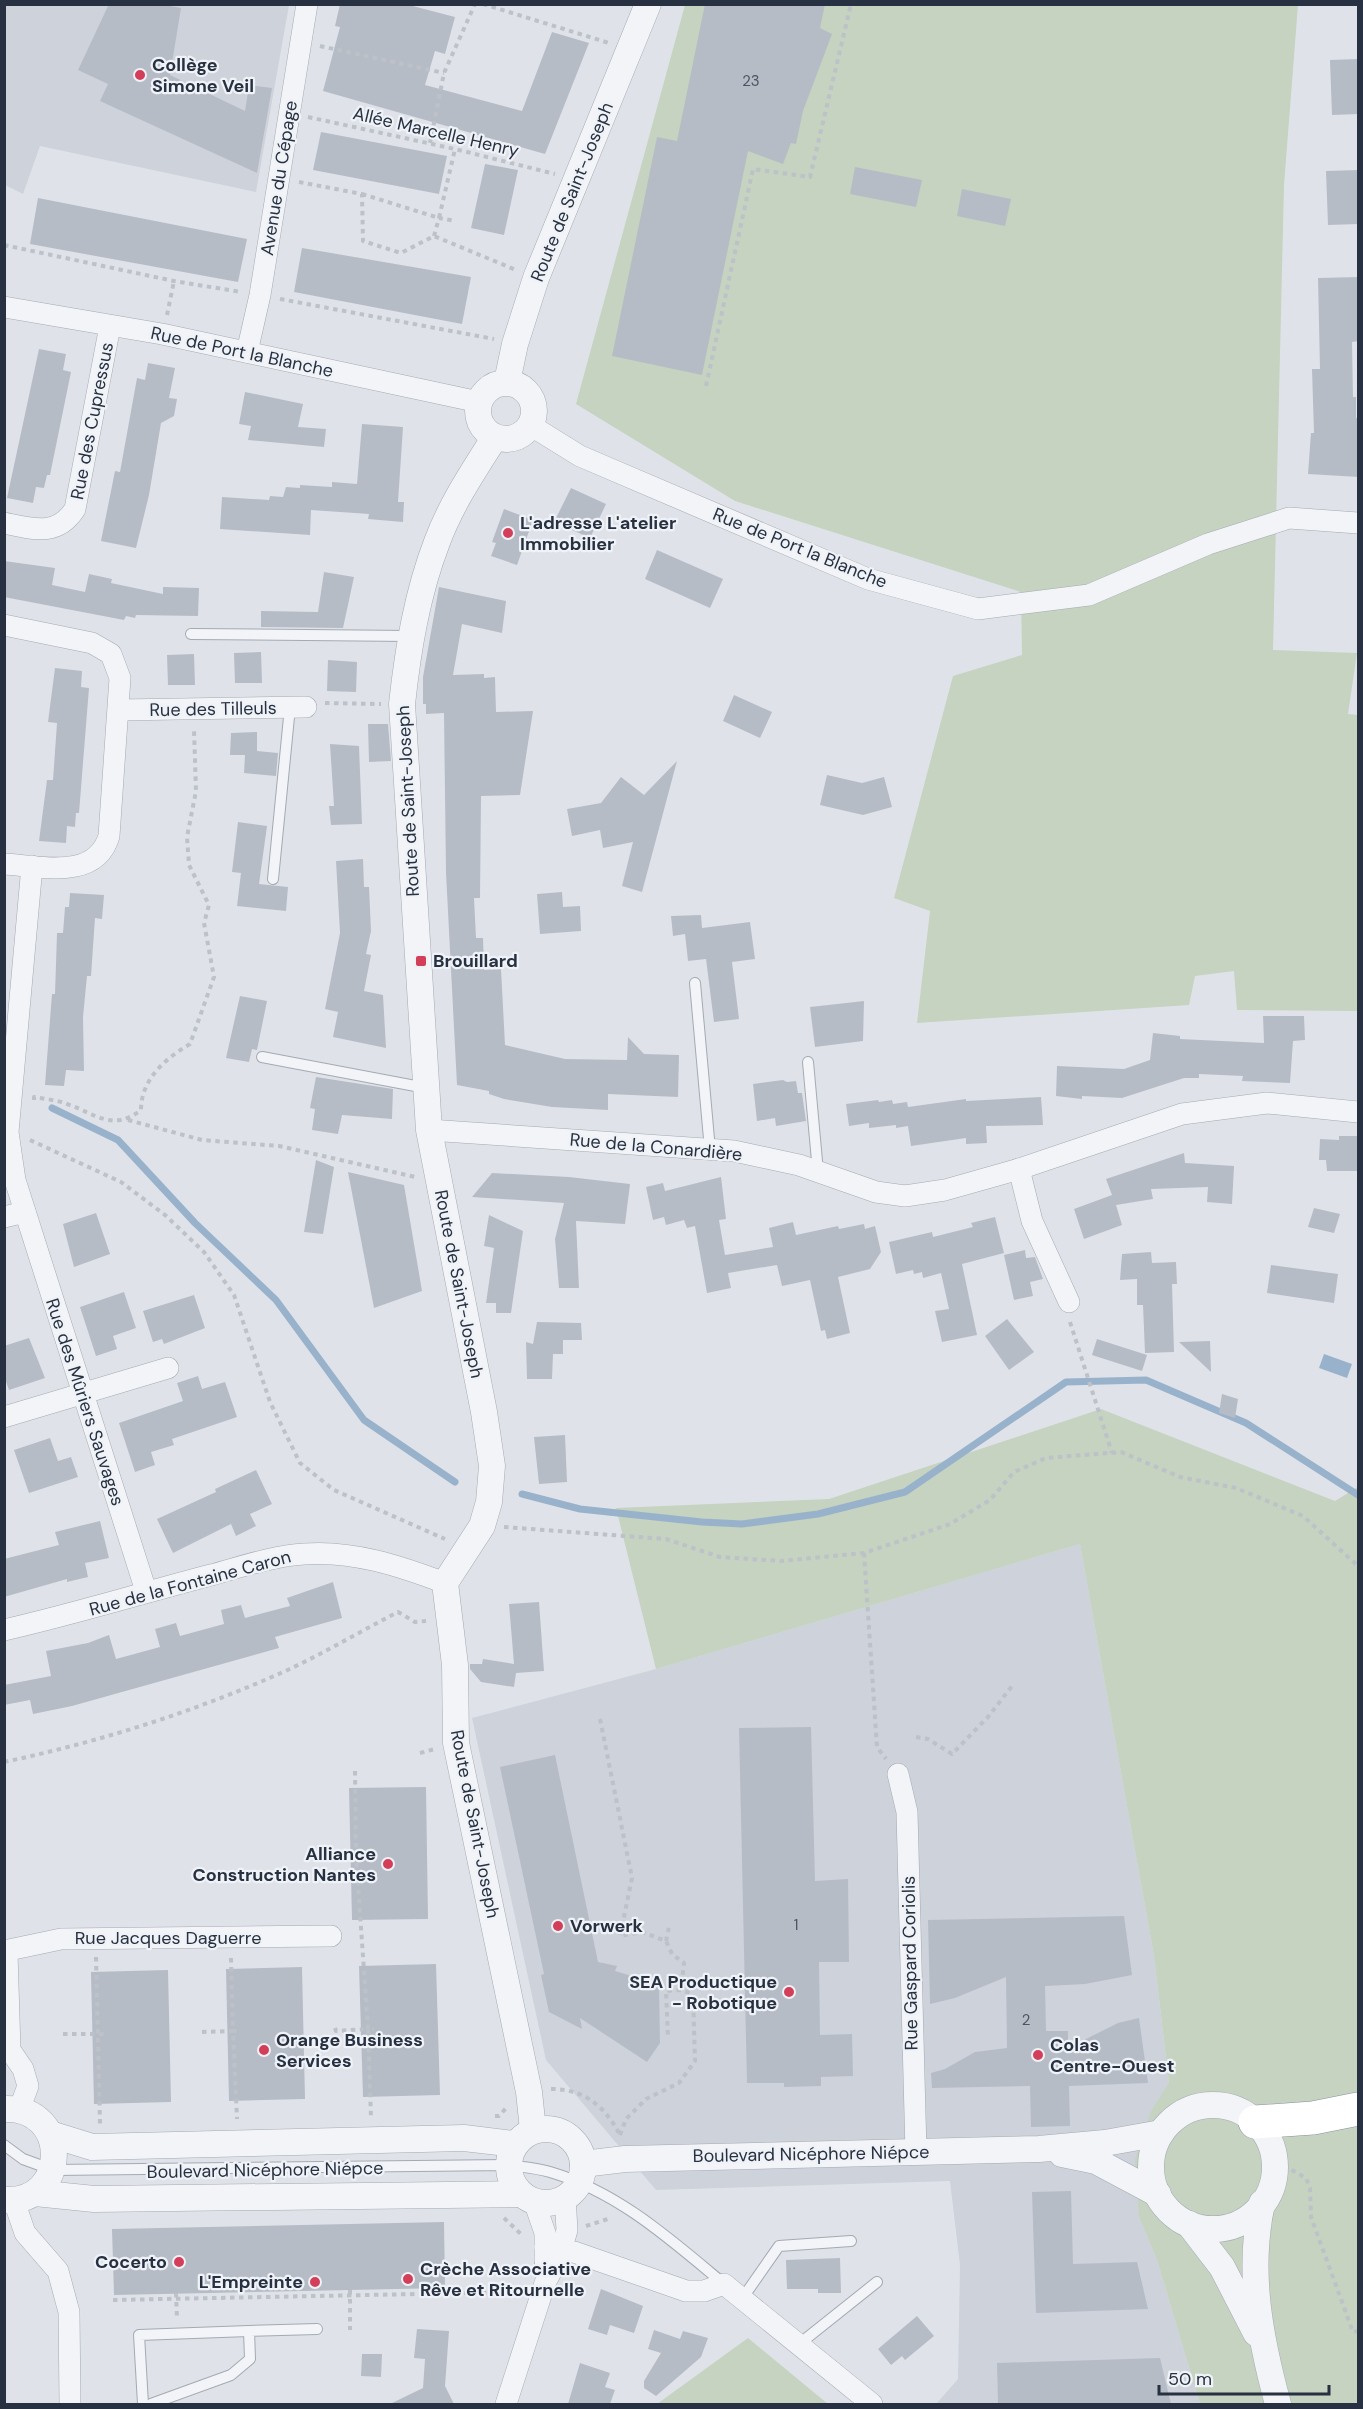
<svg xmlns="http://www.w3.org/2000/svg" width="1363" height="2409" viewBox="0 0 1363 2409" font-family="'DM Sans',sans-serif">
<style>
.built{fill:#cdd2db}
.green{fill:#c5d3c0}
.water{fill:#99b2cb}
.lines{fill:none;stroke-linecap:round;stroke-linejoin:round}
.stream{stroke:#99b2cb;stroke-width:7}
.building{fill:#b6bcc6}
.service-casing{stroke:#a4aab3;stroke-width:12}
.minor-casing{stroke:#a4aab3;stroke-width:22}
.tertiary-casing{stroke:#a4aab3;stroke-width:27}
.motorway-casing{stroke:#8691a0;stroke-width:34}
.path{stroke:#bdc1c8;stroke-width:4;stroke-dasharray:4.5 4.5;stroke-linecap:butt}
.service{stroke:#f2f4f7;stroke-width:10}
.minor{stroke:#f2f4f7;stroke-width:21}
.tertiary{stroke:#f2f4f7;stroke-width:26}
.motorway{stroke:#fff;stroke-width:33}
.poi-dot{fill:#d33f59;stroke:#eff2f6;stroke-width:2}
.labels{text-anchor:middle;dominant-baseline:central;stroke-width:4.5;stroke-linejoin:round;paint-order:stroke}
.number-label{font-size:15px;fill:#4b5462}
.poi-label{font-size:18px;font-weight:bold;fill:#273141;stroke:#eff2f6;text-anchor:start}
.street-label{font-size:18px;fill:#273141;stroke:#eff2f6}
</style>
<rect width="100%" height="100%" fill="#dfe3e9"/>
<g class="built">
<path d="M4 5H289L256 192 40 146 23 194 5 185Z"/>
<path d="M1080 1544 1154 1956 1169 2084 1152 2109 1139 2217 1157 2260 1200 2404H936L958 2379 960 2265 950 2181 656 2190 546 2060 472 1718 656 1669Z"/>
</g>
<g class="green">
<path d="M685 5H1298L1284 185 1273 650 1357 653 1348 714 1358 715V1011L1237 1010 1234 971 1195 976 1189 1005 917 1023 930 911 894 898 953 676 1022 655 1021 592 735 501 576 404Z"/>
<path d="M1101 1409 1335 1501 1358 1487V2404H1200L1157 2260 1139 2217 1135 2159 1152 2109 1169 2083 1154 1956 1080 1544 656 1669 616 1508 829 1499Z"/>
<path d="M748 2338 828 2404H657Z"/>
</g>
<path class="water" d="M1324 1354 1352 1364 1347 1378 1319 1368Z"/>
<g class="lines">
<g class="stream">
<path d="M52 1108 118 1140 195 1223 276 1300 364 1420 455 1482"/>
<path d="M522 1494 580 1509 702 1522 742 1524 818 1514 905 1492 1066 1382 1146 1380 1246 1423 1358 1495"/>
</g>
</g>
<g class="building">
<path d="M109 4H159L181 8 170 75 245 111 249 85 272 88 257 173 100 101 108 84 78 70Z"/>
<path d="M340 4H405L455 17 445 54 435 51 425 85 522 111 552 32 589 43 545 154 323 91 340 27 335 26Z"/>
<path d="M705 4H825L820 28 832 34 803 111 796 144 791 143 783 164 748 151 702 375 612 356 657 137 677 141Z"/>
<path d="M1359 59V114L1332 115 1330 60Z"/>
<path d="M321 132 447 156 439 194 313 170Z"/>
<path d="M485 164 518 170 504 235 471 228Z"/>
<path d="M855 167 922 180 916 207 850 194Z"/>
<path d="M1359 170V224L1328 225 1326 171Z"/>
<path d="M962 189 1011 199 1005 226 957 216Z"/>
<path d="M38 198 247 239 238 282 30 244Z"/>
<path d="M302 248 471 277 462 324 294 292Z"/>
<path d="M1359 277V341L1352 342 1353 397H1356V418H1359V477L1308 474 1311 433H1314L1312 369H1320L1318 278Z"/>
<path d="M39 349 66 354 63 370 71 372 50 475H47L44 488 36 487 33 503 7 498Z"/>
<path d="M148 363 175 368 169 398 177 399 174 416 161 423 149 495 136 548 101 541 115 471 120 472 137 378 145 380Z"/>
<path d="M245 392 303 404 298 427 326 429 324 447 248 440 251 426 239 424Z"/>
<path d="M362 424 403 427 398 502H404L403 522 368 519 369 514 311 510 310 535 220 529 222 497 269 500 270 496 283 497 286 487 300 488V485L332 487V482L357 484Z"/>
<path d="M571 488 606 504 590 538 554 522Z"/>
<path d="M504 509 533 520 517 565 491 556 496 543 492 542Z"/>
<path d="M657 550 723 579 710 608 645 579Z"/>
<path d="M4 561 55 568 52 585 85 592 89 574 112 579 111 583 163 594V587L199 588 198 616 136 615 135 618 126 616 124 620 4 597Z"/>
<path d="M324 572 354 577 343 628 261 627V611L318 612Z"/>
<path d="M439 587 506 601 502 633 462 624 453 675 484 674V678L495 677 496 712 533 711 520 795 481 796 480 898H474L476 938H483L484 970 501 969 505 1045 565 1059 627 1060 628 1037 644 1054 679 1055 678 1097 608 1094V1110L552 1107 504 1099 489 1094V1091L457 1085 446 873 444 713 426 714V704H423V677Z"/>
<path d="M261 652 262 683H235L234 653Z"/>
<path d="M194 654 195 685H168L167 655Z"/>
<path d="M328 660 357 662 356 692 327 691Z"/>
<path d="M55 668 82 671 81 687 89 688 79 813H76L75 827 67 826 66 843 39 841 47 780H53L57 723 48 722Z"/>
<path d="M734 695 772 712 760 738 723 721Z"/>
<path d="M368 724H388L391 761 369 762Z"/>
<path d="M257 732V751L278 753 276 776 244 773 245 755H230L231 733Z"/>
<path d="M330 744 359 746 362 824 331 825 329 806H334Z"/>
<path d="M677 761 642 892 622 886 633 842 603 848 600 830 572 836 567 809 601 803 621 777 644 795Z"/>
<path d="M827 775 862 783 884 777 892 807 863 815 820 805Z"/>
<path d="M238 822 267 826 259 884 288 887 286 911 237 906 241 873 232 872Z"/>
<path d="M363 859 364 887H369L371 931 366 954 371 955 364 991 383 995 386 1048 333 1037 338 1012 325 1009 340 933 336 861Z"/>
<path d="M562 892 563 907 580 906 581 931 540 934 537 894Z"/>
<path d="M70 893 104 895 102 919 95 918 91 976H87L83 1017 84 1071 66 1070 64 1086 45 1085 52 994H55L57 933H63L65 907H69Z"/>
<path d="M701 915 702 928 750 922 755 959 732 962 739 1019 714 1022 706 959 688 961 685 934 673 936 671 916Z"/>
<path d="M240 996 267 1001 257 1050 252 1049 249 1062 226 1058Z"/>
<path d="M864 1001 863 1041 815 1047 810 1007Z"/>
<path d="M1263 1016H1304L1305 1040 1293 1041 1290 1083 1242 1081 1243 1076 1199 1074V1078H1184L1122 1098 1082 1096V1099L1056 1096 1057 1066 1124 1069 1150 1060 1153 1033 1180 1036V1039L1264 1043Z"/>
<path d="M316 1077 393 1089 392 1119 342 1115 338 1134 312 1130 315 1109 310 1108Z"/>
<path d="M783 1080 787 1082 796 1081 798 1093H802L806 1121 776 1126 775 1118 757 1121 753 1084Z"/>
<path d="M1041 1097 1043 1125 986 1126 987 1143 966 1144V1138L911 1146 908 1126 896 1128V1125L869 1128V1123L849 1126 846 1104 878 1100 879 1102 892 1100 893 1104 907 1102 908 1107 966 1099V1101Z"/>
<path d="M1339 1136H1359V1171H1327L1326 1160H1319L1320 1139 1339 1140Z"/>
<path d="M1184 1153 1185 1163 1234 1166 1232 1204 1207 1202 1208 1187 1151 1189 1153 1199 1116 1205 1122 1225 1084 1239 1074 1209 1112 1195 1106 1179Z"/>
<path d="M316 1160 334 1167 323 1234 304 1232Z"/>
<path d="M348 1172 404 1185 422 1291 374 1308Z"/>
<path d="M492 1173 569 1177 630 1184 625 1224 576 1221 579 1288H559L555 1239 564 1203 472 1197Z"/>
<path d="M721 1177 726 1219 719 1220 725 1255 773 1247 769 1228 793 1222 796 1235 838 1226 839 1229 864 1224 865 1229 875 1226 881 1252 870 1269 838 1277 850 1333 827 1339 825 1330 821 1331 810 1280 782 1286 777 1265 728 1273 731 1288 707 1293 695 1226 687 1228 684 1220 666 1225 664 1217 653 1220 646 1187 663 1183 665 1191Z"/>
<path d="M1314 1208 1340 1214 1334 1233 1308 1227Z"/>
<path d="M96 1213 110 1254 74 1267 63 1224Z"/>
<path d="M489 1215 523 1231 511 1313H496V1303H486L494 1248 484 1246Z"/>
<path d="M995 1217 1004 1253 962 1264 977 1335 942 1342 935 1311 949 1309 941 1273 923 1278 922 1272 914 1274 913 1270 896 1274 889 1242 932 1232 933 1237 973 1227 971 1223Z"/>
<path d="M1025 1250 1026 1258 1035 1257 1043 1279 1030 1282 1033 1296 1014 1300 1004 1255Z"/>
<path d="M1151 1252 1152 1263 1176 1262 1177 1284H1172L1174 1352 1145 1353 1143 1305H1137V1279L1120 1280 1122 1254Z"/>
<path d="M1271 1265 1338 1274 1334 1303 1267 1293Z"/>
<path d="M124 1292 136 1328 113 1336 117 1349 96 1356 80 1307Z"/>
<path d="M194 1295 205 1328 164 1344 162 1339 153 1342 143 1311Z"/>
<path d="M1007 1319 1034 1352 1009 1370 985 1336Z"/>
<path d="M537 1322 581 1323 582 1340H563V1354H553L552 1379H527L526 1342 533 1344Z"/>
<path d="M29 1338 45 1378 9 1390 4 1376V1346Z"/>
<path d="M1097 1339 1147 1355 1142 1371 1092 1355Z"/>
<path d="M1210 1341 1211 1372 1179 1342Z"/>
<path d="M198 1376 202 1389 225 1382 237 1417 172 1439 174 1445 151 1452 155 1465 135 1472 119 1423 183 1401 177 1383Z"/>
<path d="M1222 1394 1238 1399 1235 1418 1219 1413Z"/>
<path d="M565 1435 567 1482 539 1484 534 1437Z"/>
<path d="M50 1438 58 1461 71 1457 78 1477 29 1493 14 1450Z"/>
<path d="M256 1470 272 1504 250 1514 256 1526 236 1536 231 1524 173 1553 157 1519 216 1492 215 1489Z"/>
<path d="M100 1521 109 1558 85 1563 88 1577 67 1582V1579L4 1597V1559L59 1545 55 1532Z"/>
<path d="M333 1582 342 1618 275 1637 279 1648 72 1706 33 1714 30 1700 4 1705V1685L51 1676 46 1651 88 1643 109 1635 116 1659 160 1647 155 1629 176 1623 180 1636 224 1624 221 1610 241 1605 245 1618 290 1606 287 1598Z"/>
<path d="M539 1602 544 1671 516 1673 514 1687 481 1682 470 1669V1664H482L483 1659 514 1664 509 1604Z"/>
<path d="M811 1727 815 1881 848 1879 849 1962H819L820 2035 852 2034 853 2076 821 2077V2086L784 2087V2083H747L739 1728Z"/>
<path d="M555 1755 598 1962 617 1966 615 1971 659 1984 660 2043 647 2062 580 2018 582 2029 549 2012 541 1975 544 1974 500 1767Z"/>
<path d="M426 1787 428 1919 352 1920 349 1788Z"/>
<path d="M1124 1916 1132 1975 1085 1984 1045 1986 1046 2031H1068V2048L1118 2023 1139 2018 1148 2083 1069 2086 1070 2126 1031 2127 1030 2086 932 2088 931 2073 945 2069 975 2052 1007 2048 1006 1977 955 1998 930 2004 928 1920Z"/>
<path d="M436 1964 440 2095 363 2097 359 1966Z"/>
<path d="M302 1967 305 2099 229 2101 226 1969Z"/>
<path d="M168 1970 171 2102 94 2104 91 1972Z"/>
<path d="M1071 2191 1073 2264 1137 2262 1148 2309 1036 2313 1032 2192Z"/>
<path d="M444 2222 445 2288 114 2295 112 2229Z"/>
<path d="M840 2258 841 2293H818V2289H787L786 2260Z"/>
<path d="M601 2289 643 2306 634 2333 610 2325 607 2335 588 2329Z"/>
<path d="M917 2316 934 2336 905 2360 902 2356 891 2365 878 2349Z"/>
<path d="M417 2329 449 2331 445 2386 454 2404H390L423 2388 425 2359 414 2358Z"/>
<path d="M654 2330 680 2339 683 2331 708 2338 701 2357 656 2396 644 2388V2381L661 2353 648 2349Z"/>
<path d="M362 2354H382L381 2377 361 2376Z"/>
<path d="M1160 2358 1171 2404H998L997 2363Z"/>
<path d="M580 2363 610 2373 605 2387 615 2390 610 2404H568Z"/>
</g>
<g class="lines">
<g class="service-casing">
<g id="service">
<path d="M191 634 410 636"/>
<path d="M273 879 290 707"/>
<path d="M695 983 710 1150"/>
<path d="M262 1057 426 1088"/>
<path d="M808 1062 818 1172"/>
<path d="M4 2145 23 2159 53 2170 508 2165C522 2167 537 2168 550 2172 618 2192 670 2239 724 2284"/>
<path d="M742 2299 779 2246 851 2241"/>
<path d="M798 2345 877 2282"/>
<path d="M143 2404 139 2335 249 2331"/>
<path d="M151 2404 231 2375 250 2359 249 2331 317 2329"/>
</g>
</g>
<g class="minor-casing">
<g id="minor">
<path d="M4 307 162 334 479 402"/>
<path d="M247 352 260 295 307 4"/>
<path d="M530 425 580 456 868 579 978 609 1089 595 1208 544 1289 518 1358 523"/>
<path d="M4 523C33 529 57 537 75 509L110 326"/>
<path d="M4 625 92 643 111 654 120 678 109 836C96 881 40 866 4 864"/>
<path d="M119 710 306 707"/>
<path d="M32 866 8 1132 15 1180 146 1591"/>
<path d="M429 1130 734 1151 799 1165 876 1192 905 1196 945 1190 1019 1169 1182 1114 1267 1103 1358 1112"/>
<path d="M1019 1169 1032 1221 1069 1302"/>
<path d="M4 1217 25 1212"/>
<path d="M4 1417 168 1368"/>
<path d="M4 1630C74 1614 142 1593 211 1575 241 1567 272 1556 304 1554 352 1550 400 1566 445 1583"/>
<path d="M898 1774 907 1812 916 2152"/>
<path d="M4 1951 61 1939 331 1936"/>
<path d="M7 1952 10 2050 23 2069 28 2086 19 2110"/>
<path d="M14 2201 25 2233 58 2271 69 2312 70 2404"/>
<path d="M534 2201 545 2233V2261"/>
<path d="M545 2247 574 2252 686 2291H704L724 2284 872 2404"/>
<path d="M506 2404 545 2283 559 2257 567 2230 565 2197"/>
</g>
</g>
<g class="tertiary-casing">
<g id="tertiary">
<path d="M507 382 515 344 536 278 648 4"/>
<circle cx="506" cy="411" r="28"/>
<path d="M495 437C474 470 451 504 437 542 417 594 408 649 402 704L429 1130 484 1412 492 1466 489 1502 482 1526 445 1583 455 1665 456 1743 529 2092 533 2130"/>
<circle cx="1213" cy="2167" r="62"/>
<path d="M4 2109C71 2106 70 2204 4 2200"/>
<circle cx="546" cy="2166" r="37"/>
<path d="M50 2134 92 2147 464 2138 514 2144"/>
<path d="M1062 2154 1096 2161 1158 2194"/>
<path d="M583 2164 625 2159 1039 2149 1105 2143 1161 2133"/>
<path d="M35 2193 94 2199 521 2194"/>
<path d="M1262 2203C1247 2271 1260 2338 1278 2404"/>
<path d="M1189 2224 1222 2267 1256 2333"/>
</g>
</g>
<g class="motorway-casing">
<path id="motorway" d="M1255 2122 1313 2118 1358 2109"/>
</g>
<g class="path">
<path d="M483 4 609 43"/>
<path d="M320 46 444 73"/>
<path d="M308 117 455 149 555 174"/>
<path d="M430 143 444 73 475 4"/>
<path d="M299 182 362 194 363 241 401 253 434 236 516 270"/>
<path d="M362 194 439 218 455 149"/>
<path d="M434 236 439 218 456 221"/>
<path d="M4 245 174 281 241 292"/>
<path d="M280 299 494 339"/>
<path d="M167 315 174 281"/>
<path d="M706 386 753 169 810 177 851 4"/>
<path d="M325 703 381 704"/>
<path d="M34 1100V1097C45 1099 57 1100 67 1104 96 1114 112 1132 141 1110 141 1079 166 1058 190 1044L214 977 204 923 209 905 189 865 187 837 196 791 194 730"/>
<path d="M128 1120 202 1140 279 1146 415 1177"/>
<path d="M30 1140 121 1182 165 1215 204 1252 234 1295 270 1402 300 1463 334 1490 445 1539"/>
<path d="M1070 1322 1112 1453"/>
<path d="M504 1527 666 1539 720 1557 781 1561 864 1553 950 1524 990 1500 1014 1472 1046 1458 1121 1452 1180 1477 1236 1488 1303 1516 1358 1566"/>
<path d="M864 1553 877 1747 886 1759"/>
<path d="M600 1719 632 1878 620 1936 642 1932 666 1941 672 1954 684 1963 681 1990"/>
<path d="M916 1737 928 1739 952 1754 988 1717 1012 1686"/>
<path d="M420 1753 435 1749"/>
<path d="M4 1762C99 1742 193 1712 281 1673 321 1655 359 1632 398 1612L415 1622 426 1621"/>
<path d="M355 1771 356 1855 363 1854"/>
<path d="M319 1857 356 1855 368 2029H374"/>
<path d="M666 1941 669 1927"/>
<path d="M96 1957 100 2124"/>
<path d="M231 1958 233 2031H240"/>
<path d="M335 2028 336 2031 368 2029 371 2118"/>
<path d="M202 2032 233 2031 237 2119"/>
<path d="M63 2034H106"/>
<path d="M551 2089C584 2089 605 2106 620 2135"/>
<path d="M495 2116H499L507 2107"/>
<path d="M620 2135 626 2119 646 2099 679 2083 695 2061 693 1994 681 1990 666 1991 668 2037"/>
<path d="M1274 2167 1288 2168 1306 2178 1310 2188 1311 2217 1353 2332 1358 2331"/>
<path d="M504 2218 523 2236"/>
<path d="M586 2226 611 2218"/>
<path d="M350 2290V2330"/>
<path d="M176 2293 177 2320"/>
<path d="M113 2300 520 2292"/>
</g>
<use href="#service" class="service"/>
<use href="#minor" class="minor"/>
<use href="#tertiary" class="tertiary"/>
<use href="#motorway" class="motorway"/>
</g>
<g class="poi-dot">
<circle cx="140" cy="75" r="6"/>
<circle cx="508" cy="533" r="6"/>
<rect x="415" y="955" width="12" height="12" rx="3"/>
<circle cx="388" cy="1864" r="6"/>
<circle cx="558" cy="1926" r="6"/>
<circle cx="789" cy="1992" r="6"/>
<circle cx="264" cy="2050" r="6"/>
<circle cx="1038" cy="2055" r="6"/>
<circle cx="179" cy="2262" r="6"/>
<circle cx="408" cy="2279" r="6"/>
<circle cx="315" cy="2282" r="6"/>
</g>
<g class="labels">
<g class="number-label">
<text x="751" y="81">23</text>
<text x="796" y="1925">1</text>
<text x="1026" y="2020">2</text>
</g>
<g class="poi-label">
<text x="152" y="65">Collège<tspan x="152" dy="21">Simone Veil</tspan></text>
<text x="520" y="523">L'adresse L'atelier<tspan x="520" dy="21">Immobilier</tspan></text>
<text x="433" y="961">Brouillard</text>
<text x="376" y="1854" text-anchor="end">Alliance<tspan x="376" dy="21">Construction Nantes</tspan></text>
<text x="570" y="1926">Vorwerk</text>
<text x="777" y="1982" text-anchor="end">SEA Productique<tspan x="777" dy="21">- Robotique</tspan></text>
<text x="276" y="2040">Orange Business<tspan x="276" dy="21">Services</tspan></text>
<text x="1050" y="2045">Colas<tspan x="1050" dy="21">Centre-Ouest</tspan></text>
<text x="167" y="2262" text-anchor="end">Cocerto</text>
<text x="420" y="2269">Crèche Associative<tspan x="420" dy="21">Rêve et Ritournelle</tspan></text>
<text x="303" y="2282" text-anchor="end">L'Empreinte</text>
</g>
<g class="street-label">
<text transform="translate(436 132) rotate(13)">Allée Marcelle Henry</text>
<text transform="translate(279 178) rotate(-81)">Avenue du Cépage</text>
<text transform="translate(572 192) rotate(-68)">Route de Saint-Joseph</text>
<text transform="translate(242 352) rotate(12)">Rue de Port la Blanche</text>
<text transform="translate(92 421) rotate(-79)">Rue des Cupressus</text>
<text transform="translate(800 548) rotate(22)">Rue de Port la Blanche</text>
<text transform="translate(213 709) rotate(-1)">Rue des Tilleuls</text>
<text transform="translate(408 801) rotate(-93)">Route de Saint-Joseph</text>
<text transform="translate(656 1147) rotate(5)">Rue de la Conardière</text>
<text transform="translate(459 1284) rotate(79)">Route de Saint-Joseph</text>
<text transform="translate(85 1402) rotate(72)">Rue des Mûriers Sauvages</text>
<text transform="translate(190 1583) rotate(-15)">Rue de la Fontaine Caron</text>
<text transform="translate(475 1824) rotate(79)">Route de Saint-Joseph</text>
<text x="168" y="1938">Rue Jacques Daguerre</text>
<text transform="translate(910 1963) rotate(-91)">Rue Gaspard Coriolis</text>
<text transform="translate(811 2154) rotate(-1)">Boulevard Nicéphore Niépce</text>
<text transform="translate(265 2170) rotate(-1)">Boulevard Nicéphore Niépce</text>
</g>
</g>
<rect width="1363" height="2409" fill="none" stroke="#273141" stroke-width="12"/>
<path d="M1159 2385v9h170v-9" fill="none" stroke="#273141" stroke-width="3"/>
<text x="1168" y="2385" font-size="18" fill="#273141" stroke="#eff2f6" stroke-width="4.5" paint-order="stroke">50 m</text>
</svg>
